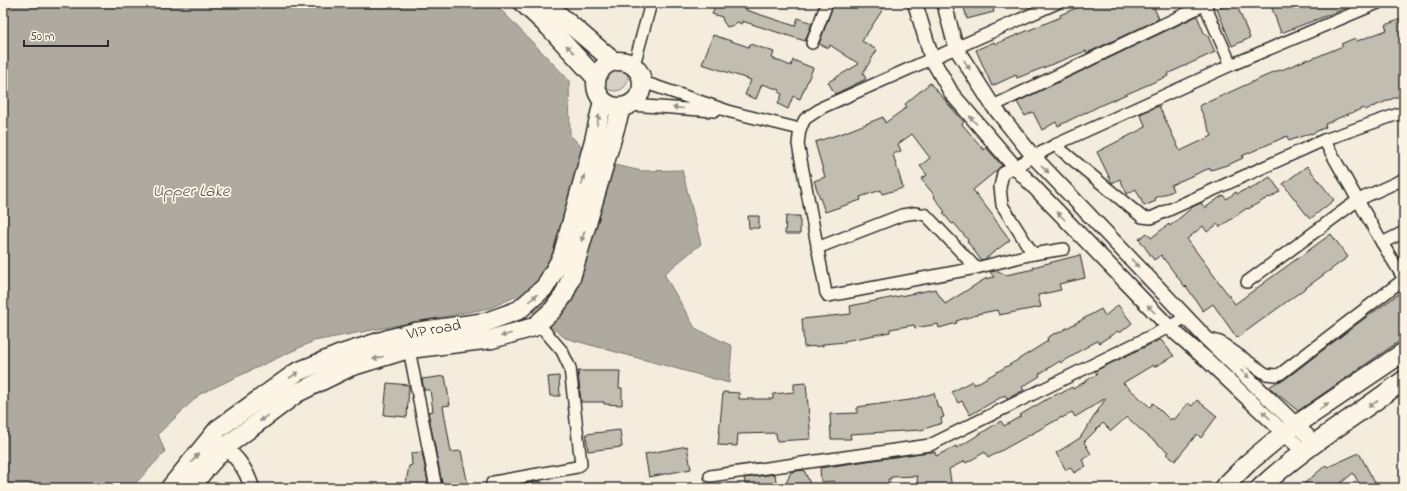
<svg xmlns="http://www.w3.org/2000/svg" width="1407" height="491" viewBox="0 0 1407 491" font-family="'Indie Flower',sans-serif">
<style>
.green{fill:#d6d1c4;stroke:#807e78}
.water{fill:#afaaa0;stroke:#7a7771}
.building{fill:#c2bdb1;stroke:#2b2b2b}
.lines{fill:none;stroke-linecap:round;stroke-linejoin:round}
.minor-casing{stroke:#2b2b2b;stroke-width:14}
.tertiary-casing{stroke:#2b2b2b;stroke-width:17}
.primary-casing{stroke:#2b2b2b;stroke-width:21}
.minor{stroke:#fcf5e5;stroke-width:11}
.tertiary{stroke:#fcf5e5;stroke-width:14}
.primary{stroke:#fcf5e5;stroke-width:18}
.oneway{fill:#949088}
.labels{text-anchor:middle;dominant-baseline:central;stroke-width:3.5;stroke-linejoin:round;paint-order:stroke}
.street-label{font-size:16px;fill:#2b2b2b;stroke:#fcf5e5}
.water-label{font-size:17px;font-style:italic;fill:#595754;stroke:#fcf5e5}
</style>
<rect width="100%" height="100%" fill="#f4edde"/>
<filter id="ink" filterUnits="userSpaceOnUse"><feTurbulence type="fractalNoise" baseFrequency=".025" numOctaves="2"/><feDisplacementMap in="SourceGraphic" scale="8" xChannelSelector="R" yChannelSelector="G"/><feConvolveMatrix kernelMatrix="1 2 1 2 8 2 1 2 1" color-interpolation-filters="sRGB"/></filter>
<g filter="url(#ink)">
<circle class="green" cx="615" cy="78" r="13"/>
<path class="water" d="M3 3H498L500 9 569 80 570 135 596 161 642 171 682 170 701 244 664 274 695 328 732 346 729 383 565 338 515 297 490 308 314 341 200 394 158 434 165 452 131 488H3Z"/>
<g class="building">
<path d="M716 3H749L746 10 795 26 798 18 812 23 805 41 742 21V24L737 22 734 25 727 27 723 21 722 17 712 14Z"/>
<path d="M834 3H887L862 41 877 50 863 73 866 79 835 94 828 82 859 64 830 45 829 48 819 44Z"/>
<path d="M963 3H992L994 12 967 19Z"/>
<path d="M1088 3H1137L1139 7 1148 3H1152L1159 19 1087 53 1086 51 1017 78 1016 75 992 86 976 50 994 42 995 44 1061 17 1060 15Z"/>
<path d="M1231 3H1236L1250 38 1232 46 1217 9Z"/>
<path d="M1270 3H1356L1336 12 1281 33Z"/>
<path d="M1197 16 1205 35 1207 34 1215 52 1167 74 1168 76 1099 106 1086 113V112L1058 126 1056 122 1042 130 1033 112 1025 116 1017 102Z"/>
<path d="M1404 18V94L1365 110 1364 108 1341 117 1325 124 1326 127 1311 134V133L1289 141 1287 136 1242 156 1243 158 1230 164 1211 170 1210 168 1187 178 1171 185 1173 191 1155 198 1156 201 1144 206 1136 189 1127 194 1120 179 1112 183 1097 152 1146 127 1140 114 1159 106 1180 151 1212 136 1199 106 1270 74V73L1284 69 1308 59 1309 60 1343 46 1341 44 1355 38 1357 41 1387 30 1385 25Z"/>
<path d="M713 35 749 47 750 44 774 52 772 58 791 66 793 60 813 68 800 99 793 96 788 109 778 104 782 94 778 92 780 90 762 84 756 99 745 95 751 80 702 64Z"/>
<path d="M930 83 964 122 962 124 984 150 986 147 1002 166 973 190 994 217V218L1010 240 985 259 981 260 967 241 968 240 954 223 952 224 943 213 945 212 934 197 935 196 921 179 927 175 920 166 930 158 912 134 898 144 901 151 893 154 903 188 882 194 881 190 860 197 861 200 825 212 814 181 825 177 815 142 843 133 883 117 885 123 907 107 905 104Z"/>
<path d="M1307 166 1334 200 1310 219 1283 184Z"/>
<path d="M1270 177 1280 191 1270 198 1269 197 1248 209 1247 208 1220 227 1218 224 1207 232 1203 226 1187 239 1235 304 1331 234 1348 257 1237 338 1213 304 1203 311 1186 286 1185 287 1161 255 1154 260 1139 239 1147 233 1151 238 1169 224 1170 226 1194 206 1201 203 1205 208 1223 195 1226 199 1236 192 1237 194 1248 188 1249 190Z"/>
<path d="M748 216H759V228H749Z"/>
<path d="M786 216H800V234H785Z"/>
<path d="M1080 255 1085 278 1059 284 1061 290 1038 295 1041 307 999 315 997 310 977 314V315L956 321 957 323 939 328 938 324 915 328 914 325 890 329V332L844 341 845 342 823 344V346L804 347 802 319 851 314 850 306 935 289 945 304 985 279 994 277 990 272 998 271 1006 275 1034 269 1033 267Z"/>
<path d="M1404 290V338L1298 411 1269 387 1277 382 1284 380 1357 324Z"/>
<path d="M1118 305 1132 323 1120 333 1118 331 1099 343 1097 341 1076 353V354L1061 363 1060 361 1039 374 1040 376 1022 387 1024 390 1007 399 1005 395 970 415 962 401 958 403 952 392 972 381 974 385 1011 364 1048 341 1047 338 1055 333 1056 334 1101 309 1105 316Z"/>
<path d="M1159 340H1161L1174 356 1154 367 1153 365 1123 383 1150 407 1153 403 1170 420 1172 418 1174 420 1188 403 1192 406 1197 400 1217 416 1201 438 1197 434 1175 461 1166 454 1168 452 1143 432 1127 417 1111 431 1103 423 1084 442 1091 454 1082 460 1086 466 1074 473 1070 467 1066 470 1056 453 1080 438 1106 398 1075 417 1072 412 1062 418V417L988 458 985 452 966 463 965 461 949 469 952 488H918L917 476 891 477V479H888L890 488 834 487V481L821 482 820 468 928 452H935L936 456 956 446 957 448 1001 421 1004 426 1021 416 1020 415 1059 392 1060 394 1072 387 1073 389 1097 374 1095 371Z"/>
<path d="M578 371H620L619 388H622V405L604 404V402H581Z"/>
<path d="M445 376 450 405 443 406 451 452 461 451 468 485 451 488H443L428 412 433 411 430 390H424L422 379Z"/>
<path d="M559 376 560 396H550L548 377Z"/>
<path d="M387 383 409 385 407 417 384 415Z"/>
<path d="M806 383 811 439 777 441 776 433 738 434 737 446 718 445 723 392 739 393V399H773V394L794 392V384Z"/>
<path d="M934 393 938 408H941L944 417 941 418 942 423 921 430 850 434 851 439H831L830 414 857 413V407L910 400Z"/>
<path d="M620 430 622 447 588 451 586 434Z"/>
<path d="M687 446 691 469 649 477 645 454Z"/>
<path d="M422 452 429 488H405L409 466 412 465 411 453Z"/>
<path d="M1359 453 1375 483 1365 488H1362L1353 473 1335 488H1299L1326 465 1328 467Z"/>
<path d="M804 470 812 488H784L791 472Z"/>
<path d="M775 474 777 488H746L744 478Z"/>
<path d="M541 481 542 488H512L511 486Z"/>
</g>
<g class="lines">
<g class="minor-casing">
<g id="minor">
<path d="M1204 3 1231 65"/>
<path d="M812 43 827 3"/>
<path d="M634 65 651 3"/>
<path d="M643 82 731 112 800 129 805 119 823 107 1057 3"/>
<path d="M631 105 714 111"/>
<path d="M993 106 1208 3"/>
<path d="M800 129 798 144 826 293 828 296 976 268 1033 254 1064 249"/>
<path d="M1324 140 1382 243 1404 279"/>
<path d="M1055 145 1142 217 1151 218 1324 140 1404 112"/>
<path d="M1382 243 1404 232"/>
<path d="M817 248 902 215 915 213 926 215 976 268"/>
<path d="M1033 254 1002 205 1000 187 1003 173 1055 145 1231 65 1378 3"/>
<path d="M1247 282 1358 200 1404 179"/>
<path d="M1206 338 1220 342 1266 374 1275 375 1280 374 1404 279"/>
<path d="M409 349 436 488"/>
<path d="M710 476 930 445 1169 327 1186 317"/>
<path d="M492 488V483L494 482 577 467 581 464 570 368 562 351 538 323"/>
</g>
</g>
<g class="tertiary-casing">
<g id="tertiary">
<path d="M915 3 932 59 952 94 1014 166 1169 327 1207 360 1304 452"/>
<path d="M944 3 956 48 993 106 1033 156 1206 338 1315 443"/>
<path d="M218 441C235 456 245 465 252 488"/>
</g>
</g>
<g class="primary-casing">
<g id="primary">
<path d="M523 3 549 27 596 78"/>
<path d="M545 3 613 61"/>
<circle cx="619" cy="84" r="23"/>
<path d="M170 488 218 429 297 372 341 354 388 339 415 332 486 322 519 310 545 287 562 257 594 140 603 101"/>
<path d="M192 488 202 473 225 447 297 393 350 367 409 349 492 339 534 327 553 310 564 295 571 278 621 108"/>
<path d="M1223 488 1248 463 1284 433 1404 352"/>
<path d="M1260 488C1304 447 1356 416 1404 380"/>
</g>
</g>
<use href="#minor" class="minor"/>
<use href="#tertiary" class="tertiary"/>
<use href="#primary" class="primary"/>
</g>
<defs><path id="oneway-solid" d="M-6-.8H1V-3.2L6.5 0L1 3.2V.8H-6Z"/></defs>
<g class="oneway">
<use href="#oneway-solid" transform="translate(570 49) rotate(-135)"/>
<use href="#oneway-solid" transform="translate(967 65) rotate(58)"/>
<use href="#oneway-solid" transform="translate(678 108) rotate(-175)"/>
<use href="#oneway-solid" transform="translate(598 120) rotate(-77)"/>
<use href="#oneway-solid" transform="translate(973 120) rotate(-131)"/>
<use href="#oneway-solid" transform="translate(1045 169) rotate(46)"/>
<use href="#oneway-solid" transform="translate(583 180) rotate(-74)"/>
<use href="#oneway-solid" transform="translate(1061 216) rotate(-134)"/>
<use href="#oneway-solid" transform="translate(583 236) rotate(107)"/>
<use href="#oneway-solid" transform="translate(1135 263) rotate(47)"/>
<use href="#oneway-solid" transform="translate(533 298) rotate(-40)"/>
<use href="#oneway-solid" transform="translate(1151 309) rotate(-134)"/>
<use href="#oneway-solid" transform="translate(506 335) rotate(164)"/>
<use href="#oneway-solid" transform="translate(378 358) rotate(164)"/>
<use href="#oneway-solid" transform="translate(1245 374) rotate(44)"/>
<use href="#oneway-solid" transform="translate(294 375) rotate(-33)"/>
<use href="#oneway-solid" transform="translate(1373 404) rotate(144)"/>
<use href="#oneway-solid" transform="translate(1324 406) rotate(-34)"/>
<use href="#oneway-solid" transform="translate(1266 415) rotate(-137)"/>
<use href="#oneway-solid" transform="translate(264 418) rotate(143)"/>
<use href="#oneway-solid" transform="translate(195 458) rotate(-50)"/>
</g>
</g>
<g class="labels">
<g class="street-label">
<text transform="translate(434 330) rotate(-10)">VIP road</text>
</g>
<g class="water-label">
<text x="191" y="191">Upper Lake</text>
</g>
</g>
<rect width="1407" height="491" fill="none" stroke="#fcf5e5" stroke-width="16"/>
<rect x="8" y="8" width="1391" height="475" fill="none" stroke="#2b2b2b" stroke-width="1.5" filter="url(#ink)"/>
<path d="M24 40v6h84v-6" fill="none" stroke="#2b2b2b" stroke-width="2"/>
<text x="30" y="40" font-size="12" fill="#2b2b2b" stroke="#fcf5e5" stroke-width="3" paint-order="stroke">50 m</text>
</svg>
